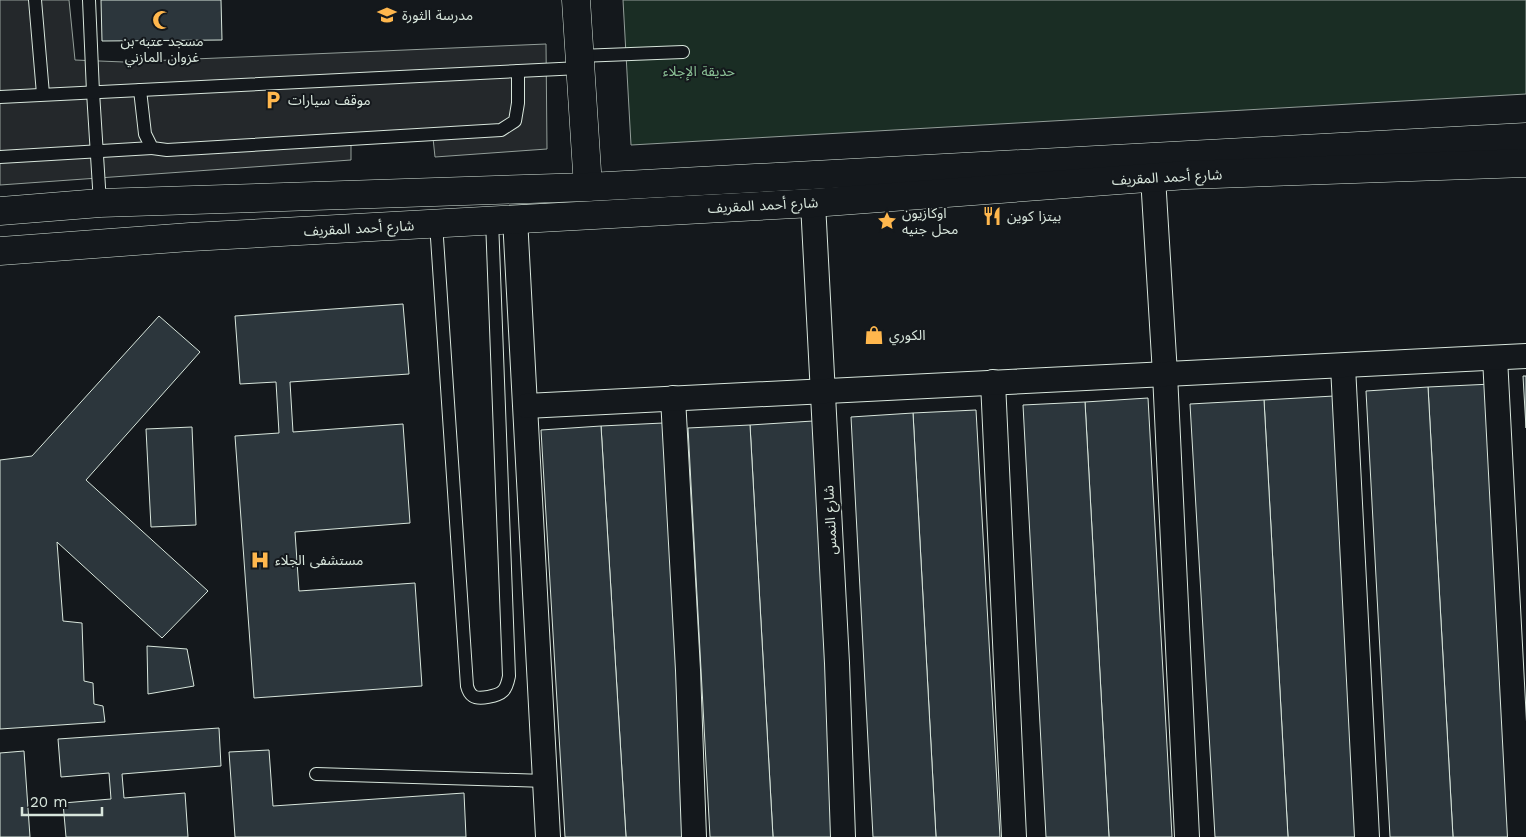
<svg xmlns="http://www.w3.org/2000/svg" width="1526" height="837" viewBox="0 0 1526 837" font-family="'Work Sans','Noto Sans Arabic',sans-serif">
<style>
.green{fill:#1a2d24;stroke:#939e99}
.parking{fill:#24282b;stroke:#939e99}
.building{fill:#2c363c;stroke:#d8e6dc}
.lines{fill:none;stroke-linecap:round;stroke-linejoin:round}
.service-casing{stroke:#d8e6dc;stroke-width:14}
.minor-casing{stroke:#d8e6dc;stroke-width:26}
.tertiary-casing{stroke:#d8e6dc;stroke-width:29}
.trunk-casing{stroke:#d8e6dc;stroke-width:29}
.service{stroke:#14181c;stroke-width:12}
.minor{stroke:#14181c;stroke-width:24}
.tertiary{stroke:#14181c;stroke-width:28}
.trunk{stroke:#14181c;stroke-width:28}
.labels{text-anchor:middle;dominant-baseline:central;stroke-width:4;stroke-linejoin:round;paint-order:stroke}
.poi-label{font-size:14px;fill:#d8e6dc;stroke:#14181c;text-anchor:start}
.park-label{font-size:14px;fill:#8ac095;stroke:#14181c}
.street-label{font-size:14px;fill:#d8e6dc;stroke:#14181c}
</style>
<rect width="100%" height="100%" fill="#14181c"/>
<path class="green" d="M623 0H1526V94L631 145Z"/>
<path class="parking" d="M0 0H69L75 60 124 62 546 44 547 149 435 157 433 138 351 143V160L0 185Z"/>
<g class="building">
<path d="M101 0H221L222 40 102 41Z"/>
<path d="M403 304 409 374 290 382 293 432 403 424 410 523 295 532 299 591 415 583 422 686 254 698 235 436 279 433 276 382 240 384 235 316Z"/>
<path d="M159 316 200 352 86 480 208 591 162 638 57 542 63 621 82 623 84 681 93 683 94 704 103 706 105 722 0 729V460L32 456Z"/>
<path d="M1523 376H1526V428Z"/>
<path d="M1492 384 1516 837H1453L1428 387Z"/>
<path d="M1428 387 1453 837H1390L1366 391Z"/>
<path d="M1334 396 1359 837H1288L1264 400Z"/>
<path d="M1148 398 1172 837H1109L1085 402Z"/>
<path d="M1264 400 1288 837H1215L1190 404Z"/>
<path d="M1085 402 1109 837H1046L1023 405Z"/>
<path d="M976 410 1000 837H936L913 413Z"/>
<path d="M913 413 936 837H873L851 417Z"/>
<path d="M813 421 836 837H773L750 425Z"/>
<path d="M663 423 688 837H626L601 426Z"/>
<path d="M750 425 773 837H710L688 428Z"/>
<path d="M601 426 626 837H565L541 430Z"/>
<path d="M192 427 196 525 151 527 146 429Z"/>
<path d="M147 646 187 649 194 686 148 694Z"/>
<path d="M219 728 221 766 122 774 124 798 185 793 188 837H66L63 803 111 799 109 773 61 777 58 739Z"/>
<path d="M269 750 273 806 464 793 466 837H235L229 752Z"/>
<path d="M24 751 30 837H0V753Z"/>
</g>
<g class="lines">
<g class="service-casing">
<g id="service">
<path d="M35 0 43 94"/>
<path d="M89 0 93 92 100 203"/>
<path d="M579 56 683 52"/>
<path d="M140 90 145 134 152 148 167 150 501 130 515 121 518 103V71"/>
<path d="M0 97 580 68"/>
<path d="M0 157 152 148"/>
<path d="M436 223 467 686C468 690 470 694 473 696 479 700 498 696 503 691 507 687 508 681 509 676L492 220"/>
<path d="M316 774 545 781"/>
</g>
</g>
<g class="minor-casing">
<g id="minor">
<path d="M1153 177 1165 374 1187 837"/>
<path d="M813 203 837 663 843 837"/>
<path d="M515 218 548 837"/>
<path d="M1495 358 1520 837"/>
<path d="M1343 366 1367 837"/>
<path d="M993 382 1014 837"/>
<path d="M673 398 688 670 694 837"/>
<path d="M526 406 1526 356"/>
</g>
</g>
<g class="tertiary-casing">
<path id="tertiary" d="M576 0 588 187"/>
</g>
<g class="trunk-casing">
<g id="trunk">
<path d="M0 211 100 203 588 187 1526 137"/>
<path d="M0 251 190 237 813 203 1187 175 1526 163"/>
</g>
</g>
<use href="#service" class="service"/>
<use href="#minor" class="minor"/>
<use href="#tertiary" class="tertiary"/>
<use href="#trunk" class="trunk"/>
</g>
<defs>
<g id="school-bare" transform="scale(1.5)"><path d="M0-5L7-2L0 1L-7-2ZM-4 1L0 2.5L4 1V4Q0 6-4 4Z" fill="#ffb74d" stroke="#14181c" stroke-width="2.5" paint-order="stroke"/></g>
<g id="mosque-bare" transform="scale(1.5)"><path d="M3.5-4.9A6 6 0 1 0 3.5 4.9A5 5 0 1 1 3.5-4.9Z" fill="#ffb74d" stroke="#14181c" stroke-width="2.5" paint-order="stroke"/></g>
<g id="parking-bare" transform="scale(1.5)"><path d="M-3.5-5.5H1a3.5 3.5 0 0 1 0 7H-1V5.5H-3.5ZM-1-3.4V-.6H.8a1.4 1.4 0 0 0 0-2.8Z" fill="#ffb74d" stroke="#14181c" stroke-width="2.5" paint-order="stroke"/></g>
<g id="restaurant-bare" transform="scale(1.5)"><path d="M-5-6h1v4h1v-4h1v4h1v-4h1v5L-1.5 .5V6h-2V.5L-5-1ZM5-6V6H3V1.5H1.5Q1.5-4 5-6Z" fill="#ffb74d" stroke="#14181c" stroke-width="2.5" paint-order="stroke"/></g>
<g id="sight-bare" transform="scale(1.5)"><path d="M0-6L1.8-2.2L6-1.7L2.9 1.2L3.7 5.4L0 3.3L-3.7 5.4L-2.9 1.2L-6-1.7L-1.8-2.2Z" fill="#ffb74d" stroke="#14181c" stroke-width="2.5" paint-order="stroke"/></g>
<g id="shop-bare" transform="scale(1.5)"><path d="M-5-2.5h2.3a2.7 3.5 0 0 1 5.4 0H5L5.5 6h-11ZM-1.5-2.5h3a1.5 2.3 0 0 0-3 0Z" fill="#ffb74d" stroke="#14181c" stroke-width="2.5" paint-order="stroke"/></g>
<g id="hospital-bare" transform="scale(1.5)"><path d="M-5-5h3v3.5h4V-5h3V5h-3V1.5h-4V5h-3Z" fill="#ffb74d" stroke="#14181c" stroke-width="2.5" paint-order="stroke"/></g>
</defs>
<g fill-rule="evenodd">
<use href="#school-bare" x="387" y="15"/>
<use href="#mosque-bare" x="162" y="20"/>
<use href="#parking-bare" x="273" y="100"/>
<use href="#restaurant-bare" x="992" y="216"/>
<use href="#sight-bare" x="887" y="221"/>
<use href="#shop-bare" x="874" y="335"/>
<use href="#hospital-bare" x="260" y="560"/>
</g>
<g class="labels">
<g class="poi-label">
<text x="402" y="15">مدرسة الثورة</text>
<text x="162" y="41" text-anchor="middle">مسجد عتبه بن<tspan x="162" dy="16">غزوان المازني</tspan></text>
<text x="288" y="100">موقف سيارات</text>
<text x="902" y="213">اوكازيون<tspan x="902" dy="16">محل جنيه</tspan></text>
<text x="1007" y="216">بيتزا كوين</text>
<text x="889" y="335">الكوري</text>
<text x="275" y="560">مستشفى الجلاء</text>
</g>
<g class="park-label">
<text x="699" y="71">حديقة الإجلاء</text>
</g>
<g class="street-label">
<text transform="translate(1167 177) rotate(-3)">شارع أحمد المقريف</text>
<text transform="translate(763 205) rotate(-3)">شارع أحمد المقريف</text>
<text transform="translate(359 228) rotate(-3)">شارع أحمد المقريف</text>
<text transform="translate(830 520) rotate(-93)">شارع النمس</text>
</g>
</g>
<path d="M22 807v8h80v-8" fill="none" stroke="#d8e6dc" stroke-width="2.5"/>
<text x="30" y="807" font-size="15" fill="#d8e6dc" stroke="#14181c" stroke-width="4" paint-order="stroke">20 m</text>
</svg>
